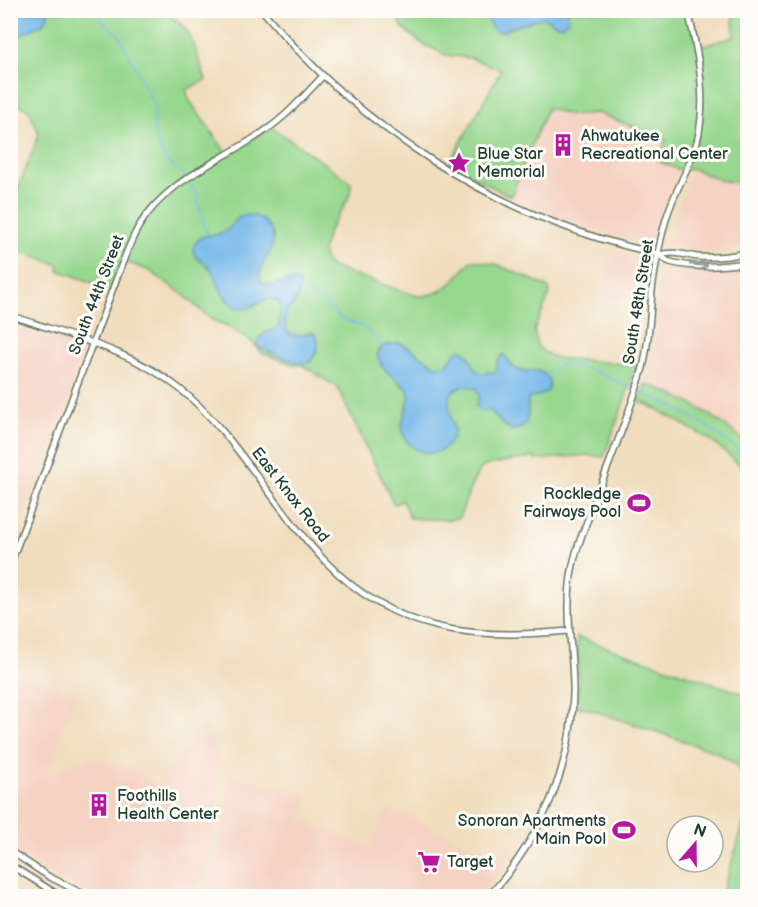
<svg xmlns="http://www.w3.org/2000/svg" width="758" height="907" viewBox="0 0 758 907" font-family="'Balsamiq Sans',sans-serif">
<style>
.built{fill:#f5d2c2}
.green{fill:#97d78e;stroke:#5b8a61;stroke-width:1.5}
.water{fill:#73b7e9;stroke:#497a8e;stroke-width:1.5}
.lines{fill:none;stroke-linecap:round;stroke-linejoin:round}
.stream{stroke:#73b7e9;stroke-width:1.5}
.secondary-casing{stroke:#687564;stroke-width:8}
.secondary{stroke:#fff;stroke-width:5}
.oneway{stroke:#8f9e9a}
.labels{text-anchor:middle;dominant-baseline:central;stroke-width:6;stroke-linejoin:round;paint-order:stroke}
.poi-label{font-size:16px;fill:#1f3d34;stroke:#fdfcf7;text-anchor:start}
.street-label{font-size:16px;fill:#1f3d34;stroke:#fdfcf7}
</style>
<rect width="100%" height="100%" fill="#fdfcf7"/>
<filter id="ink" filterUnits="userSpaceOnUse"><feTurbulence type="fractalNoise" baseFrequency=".0167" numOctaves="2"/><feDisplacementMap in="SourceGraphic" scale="12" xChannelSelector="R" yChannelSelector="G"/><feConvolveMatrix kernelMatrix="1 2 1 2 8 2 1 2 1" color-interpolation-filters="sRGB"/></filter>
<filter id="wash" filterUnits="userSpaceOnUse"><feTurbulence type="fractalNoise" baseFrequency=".008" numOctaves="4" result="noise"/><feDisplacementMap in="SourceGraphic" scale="24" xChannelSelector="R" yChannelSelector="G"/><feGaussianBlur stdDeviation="1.35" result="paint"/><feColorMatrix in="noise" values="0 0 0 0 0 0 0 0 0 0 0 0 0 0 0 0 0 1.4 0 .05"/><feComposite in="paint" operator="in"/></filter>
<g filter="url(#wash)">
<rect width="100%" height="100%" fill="#f0ddbd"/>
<g class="built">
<path d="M547 107 565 114 575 115 598 113 667 140 658 161 679 170 664 206 653 241 648 243 601 233 559 218 511 196Z"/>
<path d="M694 169 719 180 738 183 747 177V249L706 252 672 247 668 244 681 198Z"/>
<path d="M611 250 646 261 649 264 642 299 605 297 608 257Z"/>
<path d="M667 265 697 269 737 271 747 269V444L719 419 677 396 646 384 655 346 662 270Z"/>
<path d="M11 322 81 347 85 351 11 551Z"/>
<path d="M10 669 49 683 78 690 48 774 75 762 100 759 130 766 146 777 156 786 205 725 217 750 220 783 211 848 196 896H100L83 888H75L49 873 20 854 11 844Z"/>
<path d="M230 775 308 793 301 823 334 830 369 848 389 807 507 864 476 896H207L222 843Z"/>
</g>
<g class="green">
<path d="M11 11H160C197 27 193 49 206 80L186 90 189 100 227 154 271 127 350 181C356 195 336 216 330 229 326 237 324 245 322 253L328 266 417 296C444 297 456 278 472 260L496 264 546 286 549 289 550 294 534 330 537 345 543 352 556 358 637 365 604 457 586 455 535 460 534 457C523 460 490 462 483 467 474 473 464 506 459 518L447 520 410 518 402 501 394 504 337 387 302 365H295L262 353 251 341 227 326 212 320 181 293 148 270 123 261 113 290 58 270 59 265 11 248 10 210 39 134 29 110 11 101Z"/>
<path d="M395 11H688L697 47 734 37 733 11H747V177L738 183 719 180 694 169 679 170 658 161 666 140 598 113 575 115 565 114 547 108 511 196 504 193 449 164 501 70 471 58 446 55 421 43 402 27Z"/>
<path d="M646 384C687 399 713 414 747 443V471L709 439 649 405 639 402Z"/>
<path d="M577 637 747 695V784L736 764 716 752 589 709 578 707 579 674Z"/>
<path d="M747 805V896H721L747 814Z"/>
</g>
<g class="water">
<path d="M568 11V20L562 26C555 25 550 20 544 18 536 17 510 30 498 32L491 27 485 11Z"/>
<path d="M21 12 49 11C44 32 34 24 21 35 16 38 15 42 11 45V21L17 18Z"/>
<path d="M249 215C258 216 264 220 269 227 284 248 255 261 261 281 273 292 286 277 299 282 301 295 297 303 287 310 281 332 290 341 311 332L316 335C321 346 317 354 309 363L295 362 259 348 257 342C267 323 280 340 280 315 281 308 281 306 278 301 262 292 249 316 235 307 220 298 220 281 210 268 206 263 200 262 196 257 193 253 192 248 195 244 201 232 214 237 224 232 235 226 234 215 249 215Z"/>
<path d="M399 343 410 348 436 366 446 365 457 351 462 350C472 354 471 366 479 373L495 372 498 360 503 355C510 358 510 366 516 369 524 373 533 369 540 372 549 375 553 385 546 392 542 396 534 396 528 399 527 413 532 429 512 430L502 424 491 411H480L476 407 479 396 477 389C469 386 462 384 455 390 439 403 460 424 452 439 441 460 413 456 404 436 397 418 413 405 408 390L382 367 377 355 382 346Z"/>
</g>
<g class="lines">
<g class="stream">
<path d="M99 10 103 22 119 35 155 107 153 130 165 160 185 176"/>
<path d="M187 180 196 194 207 234"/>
<path d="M298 290C316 293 328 309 343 319 348 322 355 323 361 326 369 331 376 338 382 346"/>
<path d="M545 375C551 371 557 364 566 364 587 364 614 382 634 389"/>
<path d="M638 391C681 408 713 428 748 458"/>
</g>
</g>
</g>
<g filter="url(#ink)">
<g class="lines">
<g class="secondary-casing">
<g id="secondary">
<path d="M262 10C360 129 496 216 646 251 650 252 655 253 659 255 663 257 666 261 670 262 695 269 722 266 748 263"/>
<path d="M659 255C673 251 684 255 698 257 715 258 731 256 748 253"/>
<path d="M10 315C68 336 132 350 180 389 214 416 240 453 266 488 285 513 304 540 326 562 396 634 475 640 569 631"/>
<path d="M10 565 122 264C127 251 132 238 139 226 168 178 223 161 266 130 288 115 305 95 323 76"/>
<path d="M10 851 48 876 87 896"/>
<path d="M10 865 60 896"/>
<path d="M489 896C541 838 575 764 573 684 572 647 565 608 572 570 576 547 586 524 595 501 611 457 630 413 643 368 649 342 650 317 652 291 655 268 659 245 665 223 672 195 689 170 697 142 708 98 698 54 688 10"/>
</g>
</g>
<use href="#secondary" class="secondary"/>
</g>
<defs><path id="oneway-shaft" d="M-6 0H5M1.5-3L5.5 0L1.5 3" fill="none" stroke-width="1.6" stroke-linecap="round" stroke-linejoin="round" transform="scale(1.5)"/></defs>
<use class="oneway" href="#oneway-shaft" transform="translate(699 265) rotate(4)"/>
</g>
<defs>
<g id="building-bare" transform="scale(1.8)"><path d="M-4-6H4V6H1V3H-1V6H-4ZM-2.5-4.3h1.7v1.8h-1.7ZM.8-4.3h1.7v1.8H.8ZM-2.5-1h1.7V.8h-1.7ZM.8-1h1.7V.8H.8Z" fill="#b5179e" stroke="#fdfcf7" stroke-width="2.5" paint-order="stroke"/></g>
<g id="sight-bare" transform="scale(1.8)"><path d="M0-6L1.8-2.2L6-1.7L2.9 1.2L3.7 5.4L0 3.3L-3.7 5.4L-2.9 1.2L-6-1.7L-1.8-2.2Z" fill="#b5179e" stroke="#fdfcf7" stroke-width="2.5" paint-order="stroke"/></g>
<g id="stadium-bare" transform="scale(1.8)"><path d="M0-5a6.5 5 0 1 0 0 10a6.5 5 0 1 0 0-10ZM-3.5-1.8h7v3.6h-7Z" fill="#b5179e" stroke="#fdfcf7" stroke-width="2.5" paint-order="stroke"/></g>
<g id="supermarket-bare" transform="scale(1.8)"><path d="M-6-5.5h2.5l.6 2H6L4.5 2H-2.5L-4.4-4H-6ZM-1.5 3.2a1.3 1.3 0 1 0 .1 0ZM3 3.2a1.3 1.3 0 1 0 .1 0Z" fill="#b5179e" stroke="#fdfcf7" stroke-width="2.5" paint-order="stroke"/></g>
</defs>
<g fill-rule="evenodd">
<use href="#building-bare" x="563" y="145"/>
<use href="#sight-bare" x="459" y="163"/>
<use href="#stadium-bare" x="639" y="503"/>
<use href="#building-bare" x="99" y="805"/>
<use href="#stadium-bare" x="624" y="830"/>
<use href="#supermarket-bare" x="429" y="862"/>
</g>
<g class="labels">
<g class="poi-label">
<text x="581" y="136">Ahwatukee<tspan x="581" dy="18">Recreational Center</tspan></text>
<text x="477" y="154">Blue Star<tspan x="477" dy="18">Memorial</tspan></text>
<text x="621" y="494" text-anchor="end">Rockledge<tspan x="621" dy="18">Fairways Pool</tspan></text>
<text x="117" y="796">Foothills<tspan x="117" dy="18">Health Center</tspan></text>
<text x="606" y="821" text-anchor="end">Sonoran Apartments<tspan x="606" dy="18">Main Pool</tspan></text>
<text x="447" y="862">Target</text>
</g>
<g class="street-label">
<text transform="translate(97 295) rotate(-69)">South 44th Street</text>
<text transform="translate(639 302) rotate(-81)">South 48th Street</text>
<text transform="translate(290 495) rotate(52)">East Knox Road</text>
</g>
</g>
<rect width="758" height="907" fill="none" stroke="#fdfcf7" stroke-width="36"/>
<g transform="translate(695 844) rotate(20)"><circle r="28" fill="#fdfcf7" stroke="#a4b0a9" stroke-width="1.5"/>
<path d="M0-4.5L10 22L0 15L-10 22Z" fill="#b5179e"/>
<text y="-9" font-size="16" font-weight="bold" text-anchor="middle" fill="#1f3d34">N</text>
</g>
</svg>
